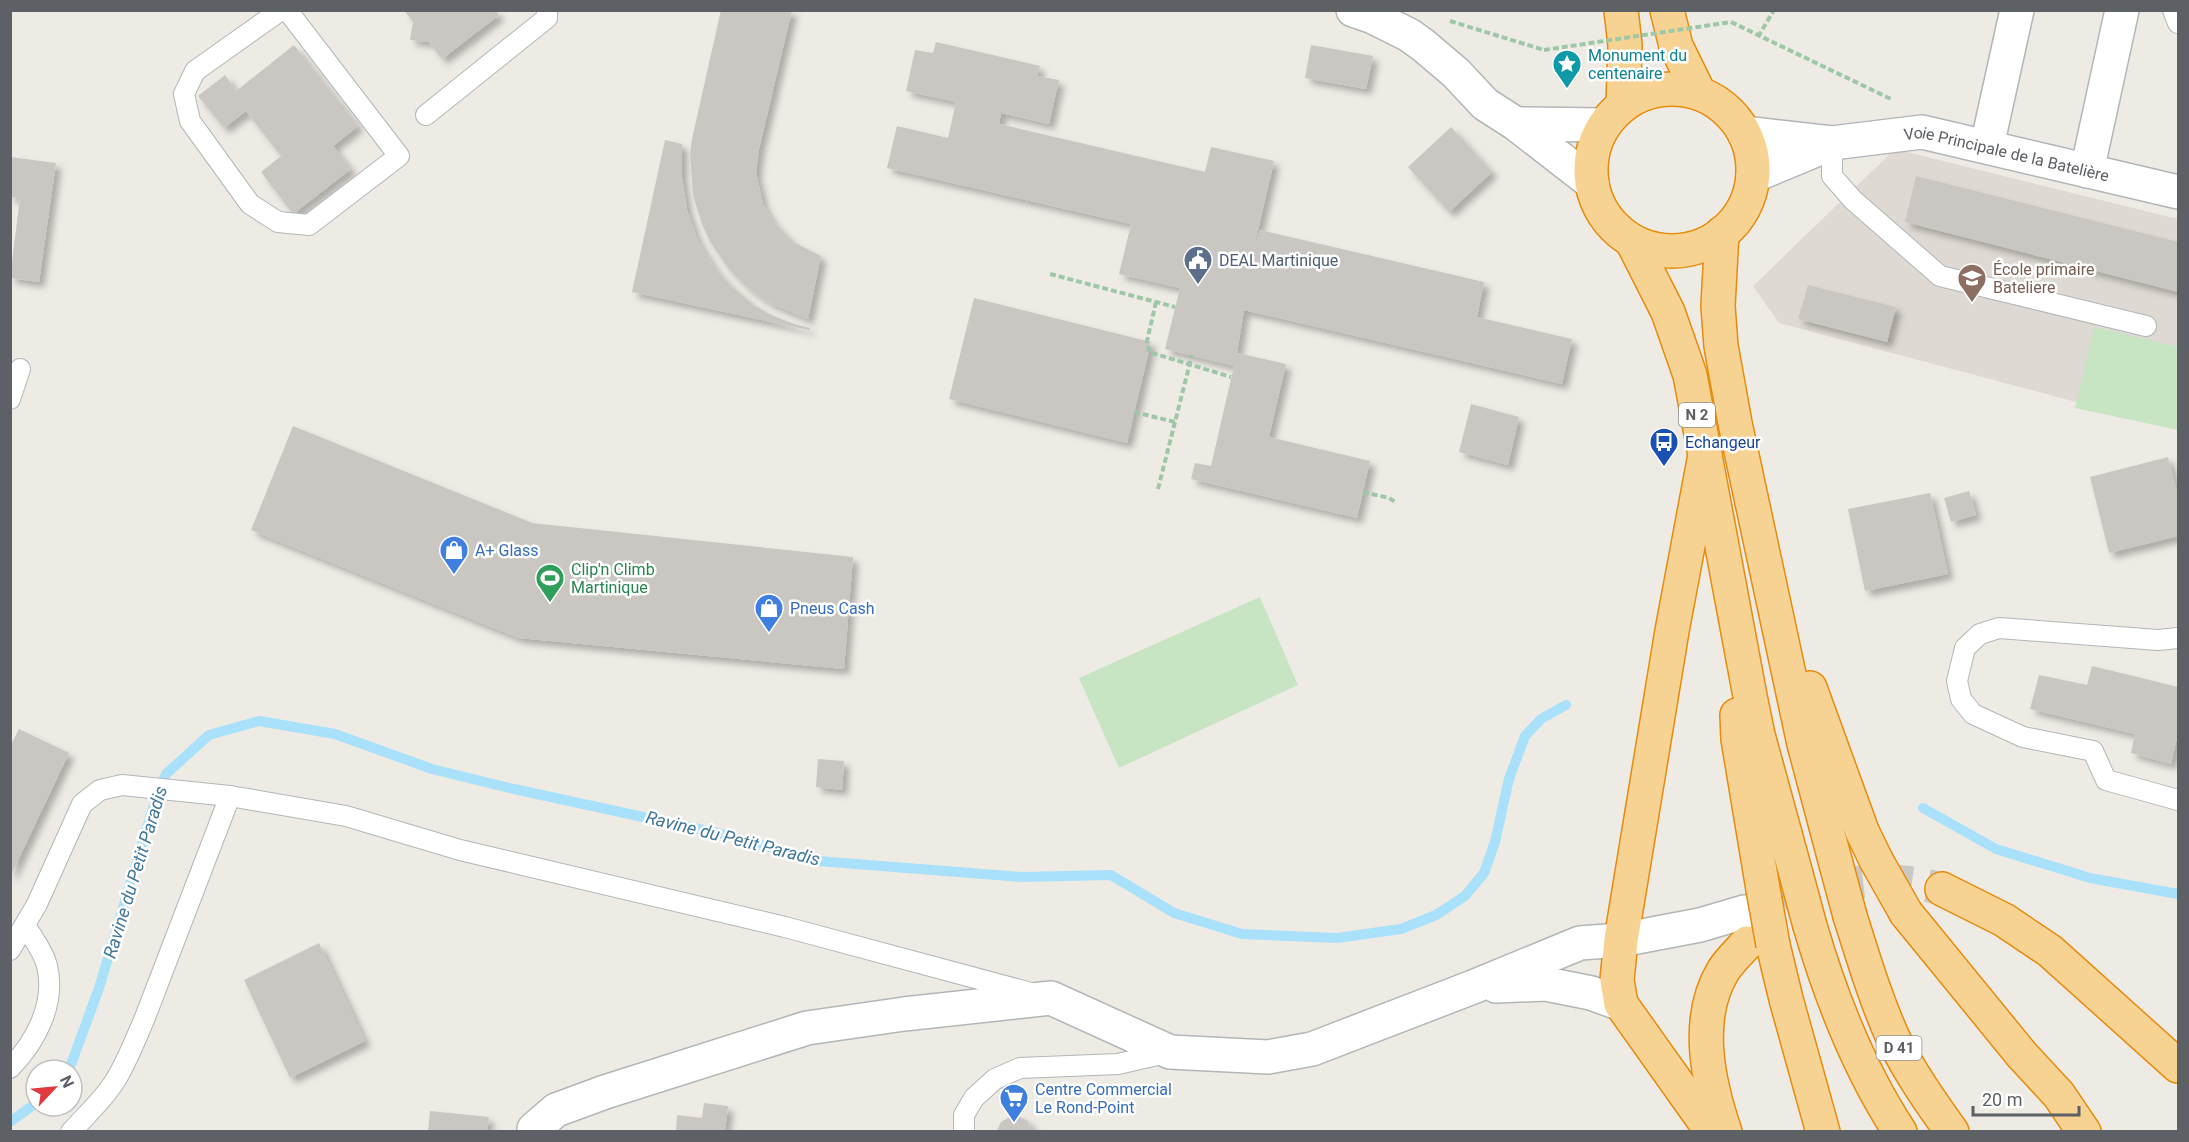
<svg xmlns="http://www.w3.org/2000/svg" width="2189" height="1142" viewBox="0 0 2189 1142" font-family="Roboto,sans-serif">
<style>
.education{fill:#dedad3}
.green{fill:#c7e5c3}
.lines{fill:none;stroke-linecap:round;stroke-linejoin:round}
.stream{stroke:#a9e0fa;stroke-width:10}
.building{fill:#cac6c1;filter:url(#shadow)}
.highway-tunnel{stroke:#cac8c5;stroke-width:33;stroke-dasharray:33 16;stroke-linecap:butt}
.lane-casing{stroke:#b2b6b9;stroke-width:22}
.street-casing{stroke:#b2b6b9;stroke-width:36}
.secondary-casing{stroke:#b1b5b9;stroke-width:36}
.highway-casing{stroke:#e78b0c;stroke-width:36}
.path{stroke:#9ec8a5;stroke-width:4;stroke-dasharray:6 3;stroke-linecap:butt}
.lane{stroke:#fff;stroke-width:20}
.street{stroke:#fff;stroke-width:33}
.secondary{stroke:#fff;stroke-width:33}
.highway{stroke:#f7d393;stroke-width:33}
.highway-bridge-casing{stroke:#e78b0c;stroke-width:36;stroke-linecap:butt}
.path-bridge{stroke:#9ec8a5;stroke-width:4;stroke-dasharray:6 3;stroke-linecap:butt}
.highway-bridge{stroke:#f7d393;stroke-width:33}
.labels{text-anchor:middle;dominant-baseline:central;stroke-width:5;stroke-linejoin:round;paint-order:stroke}
.shield{fill:#fff;stroke:#8e9093;stroke-width:1.5}
.shield-label{font-size:15px;font-weight:bold;fill:#5d6165}
.culture-label{font-size:16px;fill:#0d838f;stroke:#fff;text-anchor:start}
.street-label{font-size:16px;fill:#5d6165;stroke:#fff}
.service-label{font-size:16px;fill:#4e5e75;stroke:#fff;text-anchor:start}
.education-label{font-size:16px;fill:#785e54;stroke:#fff;text-anchor:start}
.transit-label{font-size:16px;fill:#164399;stroke:#fff;text-anchor:start}
.shop-label{font-size:16px;fill:#366cbe;stroke:#fff;text-anchor:start}
.leisure-label{font-size:16px;fill:#27864d;stroke:#fff;text-anchor:start}
.water-label{font-size:18px;font-style:italic;fill:#40779b;stroke:#fff}
</style>
<defs>
<filter id="shadow"><feDropShadow dx="5.5" dy="5.5" stdDeviation="3" flood-color="#0004"/></filter>
</defs>
<rect width="100%" height="100%" fill="#eeebe5"/>
<path class="education" d="M1895 149 2178 219V429L1779 323 1753 286Z"/>
<g class="green">
<path d="M2094 327 2178 347V430L2075 408Z"/>
<path d="M1260 597 1298 685 1119 768 1079 678Z"/>
</g>
<g class="lines">
<g class="stream">
<path d="M1923 808 1996 849 2090 878 2178 894"/>
<path d="M69 1070 99 988 157 795 166 774 209 735 259 721 335 734 432 769 514 789 726 835 818 861 1021 877 1111 875 1174 913 1242 934 1337 938 1401 929 1436 915 1465 896 1484 873 1495 842 1509 779 1525 736 1541 719 1566 705"/>
<path d="M10 1122 36 1103"/>
</g>
</g>
<g class="building">
<path d="M404 10H495L499 15 442 59 429 42 410 40 413 22Z"/>
<path d="M721 10H792L759 149 756 173 763 204 772 220 793 242 821 256 808 319 770 303 748 288 728 268 710 242 702 224 693 195 690 155 692 139Z"/>
<path d="M936 42 1040 66 1037 76 1059 80 1049 124 1001 113 999 124 1205 172 1211 147 1274 161 1253 252 1260 230 1484 282 1477 317 1572 339 1562 384 1244 310 1237 353 1286 364 1269 437 1370 461 1357 518 1191 479 1195 463 1211 466 1234 366 1165 349 1180 288 1119 274 1131 224 887 168 897 126 948 138 956 102 906 91 915 50 933 53Z"/>
<path d="M294 45 358 126 333 146 351 169 293 214 261 172 281 156 246 111 224 128 198 96 225 75 236 91Z"/>
<path d="M1311 45 1373 56 1366 89 1305 78Z"/>
<path d="M1451 127 1492 172 1449 212 1408 167Z"/>
<path d="M665 140 682 144V178L687 210 697 239 714 267 728 283 752 304 771 315 794 324 810 328 809 330 632 292Z"/>
<path d="M10 157 56 163 39 282 10 278 20 198 10 197Z"/>
<path d="M1916 176 2178 242V292L1905 222Z"/>
<path d="M1808 285 1896 307 1887 342 1798 319Z"/>
<path d="M974 298 1151 342 1127 443 949 399Z"/>
<path d="M1471 404 1519 417 1508 465 1459 452Z"/>
<path d="M293 426 532 523 853 557 844 669 519 638 251 530Z"/>
<path d="M2168 457 2178 497V536L2109 553 2090 477Z"/>
<path d="M1969 491 1976 515 1951 522 1944 498Z"/>
<path d="M1930 493 1948 574 1865 591 1848 509Z"/>
<path d="M2092 666 2178 687V733L2171 764 2131 753 2135 734 2030 709 2039 675 2087 685Z"/>
<path d="M19 729 69 753 10 877V747Z"/>
<path d="M818 759 844 761 842 790 816 787Z"/>
<path d="M319 943 365 1041 290 1078 244 980Z"/>
<path d="M704 1103 728 1106 725 1132H676L677 1115 702 1118Z"/>
<path d="M430 1111 489 1117 487 1132H428Z"/>
<path d="M1016 1115 1028 1121 1032 1132H996L1001 1122 1011 1116Z"/>
</g>
<g class="lines">
<path class="highway-tunnel" d="M1749 941C1759 932 1770 921 1781 913 1787 909 1795 906 1802 902 1851 876 1889 876 1942 889"/>
<g class="lane-casing">
<g id="lane">
<path d="M281 10 195 71 184 94 190 121 250 204 278 222 309 225 399 156 287 10"/>
<path d="M2173 10 2178 23"/>
<path d="M426 115 547 18V10"/>
<path d="M1832 143V176L1853 200 1940 276 2146 326"/>
<path d="M10 399 20 369"/>
<path d="M2178 638 2158 640 1999 628 1980 634 1965 648 1957 681 1961 699 1973 714 2023 737 2093 751 2106 780 2178 800"/>
<path d="M10 950 37 904 82 804 100 790 122 785 230 796 346 816 460 850 785 927 1031 993"/>
<path d="M10 1068C36 1042 56 1003 47 966 44 952 32 937 25 925"/>
<path d="M71 1132C86 1115 103 1100 115 1081 127 1062 135 1040 144 1020L230 796"/>
<path d="M964 1132V1115L974 1098 995 1079 1020 1068 1118 1064 1170 1052"/>
</g>
</g>
<g class="street-casing">
<g id="street">
<path d="M1353 10 1373 17 1409 35 1423 45 1456 73 1485 104 1516 124 1592 183"/>
<path d="M1516 124 1603 125"/>
<path d="M1987 146 2017 10"/>
<path d="M2087 171 2122 10"/>
<path d="M1496 986 1546 984 1591 993 1621 1004"/>
<path d="M534 1129 556 1110 605 1092 807 1028 904 1014 1051 998 1170 1052 1268 1057 1312 1049 1473 987 1580 943 1621 940 1700 925 1744 912"/>
</g>
</g>
<g class="secondary-casing">
<g id="secondary">
<path id="s1" d="M1744 133 1832 143 1922 132 2178 192"/>
<path d="M1753 176 1830 144"/>
</g>
</g>
<g class="highway-casing">
<g id="highway">
<path d="M1621 10 1625 45 1623 105"/>
<path d="M1667 10 1676 46 1699 93"/>
<circle cx="1672" cy="170" r="81"/>
<path d="M1722 233 1718 306 1721 346 1735 423 1804 744 1836 864"/>
<path d="M1632 241 1668 312 1690 375 1750 696 1758 735 1796 874"/>
<path d="M1705 455 1672 631 1621 940 1617 980 1621 1004 1712 1132"/>
<path d="M1810 688 1862 831 1876 860"/>
<path d="M1737 715 1738 739 1763 889"/>
<path d="M1942 889 2004 920 2050 951 2178 1066"/>
<path d="M1906 913 2022 1055 2059 1095 2084 1132"/>
<path d="M1850 916C1863 957 1877 1004 1895 1042 1910 1073 1932 1104 1952 1132"/>
<path d="M1810 926C1831 998 1858 1068 1900 1132"/>
<path d="M1773 945 1786 999 1823 1132"/>
<path d="M1725 1132C1708 1082 1694 1019 1723 971 1729 961 1739 952 1747 943"/>
</g>
</g>
<g class="path">
<path d="M1450 21 1544 50"/>
<path d="M1731 22 1893 100"/>
<path d="M1758 37 1774 10"/>
<path d="M1050 274 1175 307"/>
<path d="M1156 302 1147 341 1149 352 1231 377"/>
<path d="M1134 412 1175 422"/>
<path d="M1158 489 1192 355"/>
<path d="M1363 492 1389 498 1397 503"/>
</g>
<use href="#lane" class="lane"/>
<use href="#street" class="street"/>
<use href="#secondary" class="secondary"/>
<use href="#highway" class="highway"/>
<g class="highway-bridge-casing">
<g id="highway-bridge">
<path d="M1876 860 1906 913"/>
<path d="M1836 864 1850 916"/>
<path d="M1796 874 1810 926"/>
<path d="M1763 889 1773 945"/>
</g>
</g>
<path class="path-bridge" d="M1544 50 1731 22"/>
<use href="#highway-bridge" class="highway-bridge"/>
</g>
<defs>
<g id="sight-pin" transform="scale(1.5)"><path d="M0 17L-7.5 6A9.5 9.5 0 1 1 7.5 6Z" fill="#0f9aa8" stroke="#fff"/><path d="M0-6L1.8-2.2L6-1.7L2.9 1.2L3.7 5.4L0 3.3L-3.7 5.4L-2.9 1.2L-6-1.7L-1.8-2.2Z" fill="#fff"/></g>
<g id="civic-pin" transform="scale(1.5)"><path d="M0 17L-7.5 6A9.5 9.5 0 1 1 7.5 6Z" fill="#5c6f8a" stroke="#fff"/><path d="M-.6-6.5H3V-4.5H.6V-3L4-1V1h2V6H-6V1h2V-1L-.6-3ZM-1.2 2.5V6h2.4V2.5Z" fill="#fff"/></g>
<g id="school-pin" transform="scale(1.5)"><path d="M0 17L-7.5 6A9.5 9.5 0 1 1 7.5 6Z" fill="#8d6e63" stroke="#fff"/><path d="M0-5L7-2L0 1L-7-2ZM-4 1L0 2.5L4 1V4Q0 6-4 4Z" fill="#fff"/></g>
<g id="bus-pin" transform="scale(1.5)"><path d="M0 17L-7.5 6A9.5 9.5 0 1 1 7.5 6Z" fill="#1a4fb4" stroke="#fff"/><path d="M-5-6H5V4H4V6H2V4H-2V6H-4V4H-5ZM-3.5-4V0h7V-4ZM-3.5 1.2v1.5H-2V1.2ZM2 1.2v1.5H3.5V1.2Z" fill="#fff"/></g>
<g id="shop-pin" transform="scale(1.5)"><path d="M0 17L-7.5 6A9.5 9.5 0 1 1 7.5 6Z" fill="#3f7fe0" stroke="#fff"/><path d="M-5-2.5h2.3a2.7 3.5 0 0 1 5.4 0H5L5.5 6h-11ZM-1.5-2.5h3a1.5 2.3 0 0 0-3 0Z" fill="#fff"/></g>
<g id="stadium-pin" transform="scale(1.5)"><path d="M0 17L-7.5 6A9.5 9.5 0 1 1 7.5 6Z" fill="#2e9e5b" stroke="#fff"/><path d="M0-5a6.5 5 0 1 0 0 10a6.5 5 0 1 0 0-10ZM-3.5-1.8h7v3.6h-7Z" fill="#fff"/></g>
<g id="supermarket-pin" transform="scale(1.5)"><path d="M0 17L-7.5 6A9.5 9.5 0 1 1 7.5 6Z" fill="#3f7fe0" stroke="#fff"/><path d="M-6-5.5h2.5l.6 2H6L4.5 2H-2.5L-4.4-4H-6ZM-1.5 3.2a1.3 1.3 0 1 0 .1 0ZM3 3.2a1.3 1.3 0 1 0 .1 0Z" fill="#fff"/></g>
</defs>
<g fill-rule="evenodd">
<use href="#sight-pin" x="1567" y="64"/>
<use href="#civic-pin" x="1198" y="260"/>
<use href="#school-pin" x="1972" y="278"/>
<use href="#bus-pin" x="1664" y="442"/>
<use href="#shop-pin" x="454" y="550"/>
<use href="#stadium-pin" x="550" y="578"/>
<use href="#shop-pin" x="769" y="608"/>
<use href="#supermarket-pin" x="1014" y="1098"/>
</g>
<g class="labels">
<g class="shield">
<rect x="1679" y="403" width="36" height="24" rx="4.5"/>
<rect x="1876.5" y="1036" width="45" height="24" rx="4.5"/>
</g>
<g class="shield-label">
<text x="1697" y="415">N 2</text>
<text x="1899" y="1048">D 41</text>
</g>
<g class="culture-label">
<text x="1588" y="55">Monument du<tspan x="1588" dy="18">centenaire</tspan></text>
</g>
<g class="street-label">
<text stroke="none"><textPath href="#s1" startOffset="266">Voie Principale de la Batelière</textPath></text>
</g>
<g class="service-label">
<text x="1219" y="260">DEAL Martinique</text>
</g>
<g class="education-label">
<text x="1993" y="269">École primaire<tspan x="1993" dy="18">Bateliere</tspan></text>
</g>
<g class="transit-label">
<text x="1685" y="442">Echangeur</text>
</g>
<g class="shop-label">
<text x="475" y="550">A+ Glass</text>
<text x="790" y="608">Pneus Cash</text>
<text x="1035" y="1089">Centre Commercial<tspan x="1035" dy="18">Le Rond-Point</tspan></text>
</g>
<g class="leisure-label">
<text x="571" y="569">Clip'n Climb<tspan x="571" dy="18">Martinique</tspan></text>
</g>
<g class="water-label">
<text transform="translate(733 838) rotate(14)">Ravine du Petit Paradis</text>
<text transform="translate(135 872) rotate(-73)">Ravine du Petit Paradis</text>
</g>
</g>
<rect width="2189" height="1142" fill="none" stroke="#5d6165" stroke-width="24"/>
<g transform="translate(54 1088) rotate(64)"><circle r="28" fill="#ffffff" stroke="#bec0c1" stroke-width="1.5"/>
<path d="M0-4.5L10 22L0 15L-10 22Z" fill="#e03a3f"/>
<text y="-9" font-size="16" font-weight="bold" text-anchor="middle" fill="#5d6165">N</text>
</g>
<path d="M1973 1106v9h106v-9" fill="none" stroke="#5d6165" stroke-width="3"/>
<text x="1982" y="1106" font-size="18" fill="#5d6165" stroke="#ffffff" stroke-width="4.5" paint-order="stroke">20 m</text>
</svg>
